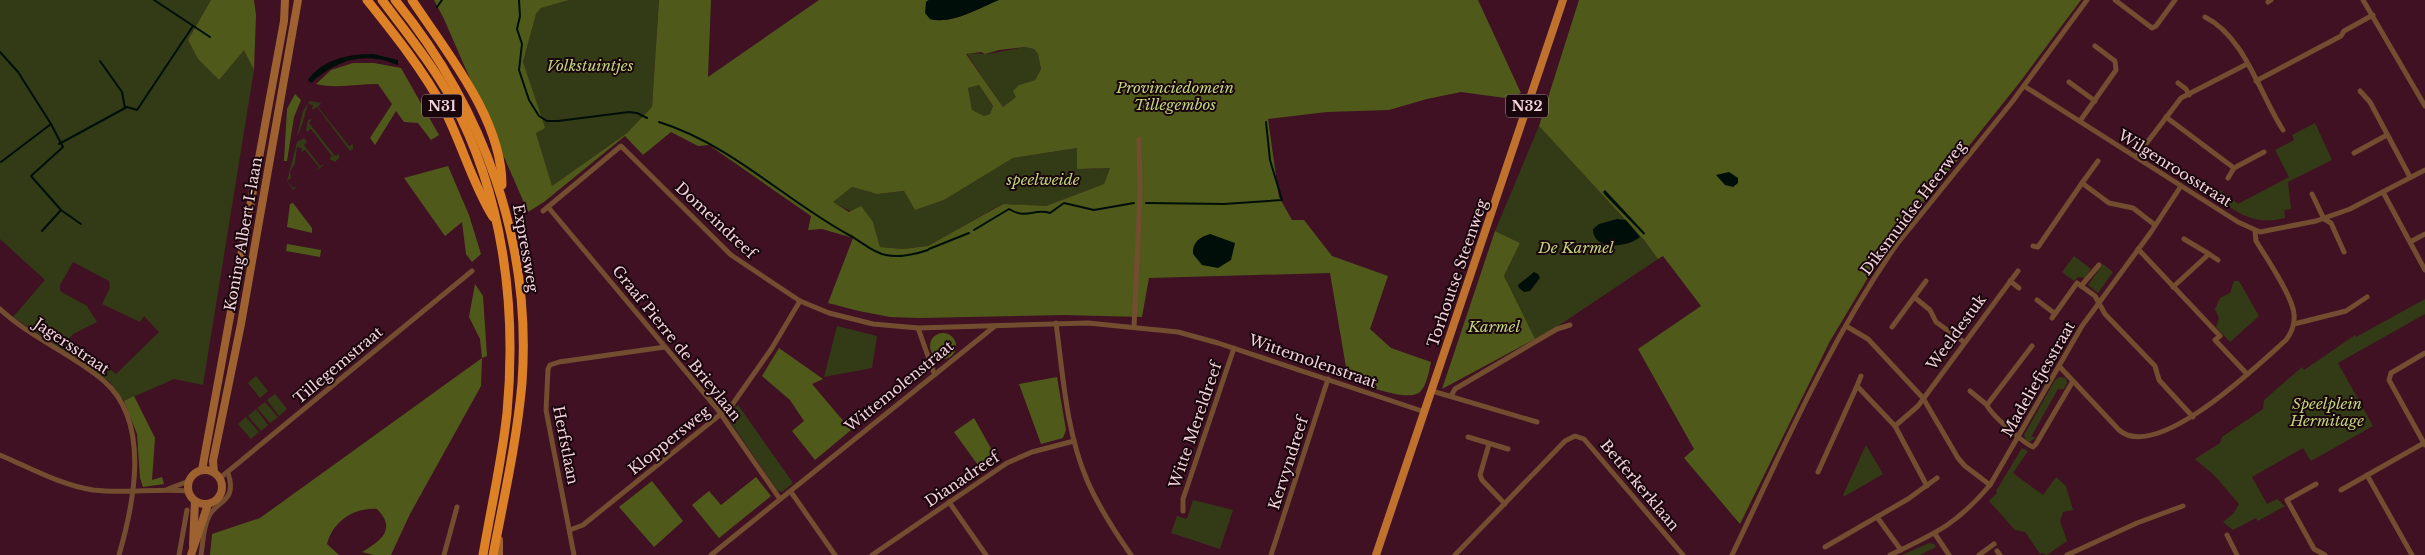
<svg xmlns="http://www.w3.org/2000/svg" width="2425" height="555" viewBox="0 0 2425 555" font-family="'Libre Baskerville',serif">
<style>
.green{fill:#333b16;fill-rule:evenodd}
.forest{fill:#4f5a1a;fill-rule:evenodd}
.water{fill:#000e0a}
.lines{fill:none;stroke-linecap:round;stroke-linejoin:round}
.stream{stroke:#000e0a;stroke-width:2}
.street{stroke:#724d2f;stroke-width:5}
.secondary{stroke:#9d622f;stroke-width:8}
.primary{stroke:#bf722d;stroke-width:8}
.highway{stroke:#dd8127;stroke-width:9}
.labels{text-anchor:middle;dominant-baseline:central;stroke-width:4;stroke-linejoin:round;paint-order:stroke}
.shield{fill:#19060d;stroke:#b1969d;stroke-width:1}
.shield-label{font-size:14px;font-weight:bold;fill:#f2d3db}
.park-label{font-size:15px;font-style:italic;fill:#c0d478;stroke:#19060d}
.street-label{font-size:15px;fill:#f2d3db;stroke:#19060d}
</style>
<rect width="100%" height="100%" fill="#3f1123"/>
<g class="green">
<path d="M0 0H211L188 40 198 59 219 80 244 49 254 70 203 385 174 379 124 401 109 381 13 317 45 280 0 239ZM73 262 109 281 110 288 102 304 140 322 144 316 159 332 116 374 96 358 64 344 73 334 97 322 87 306 60 291V285Z"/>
<path d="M569 0H659L652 107 627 133 552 186 536 133 544 128 523 62 536 14 541 8Z"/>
<path d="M1025 47 1034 49 1038 54 1041 69 1035 80 1019 85 1016 97 1003 107 967 54C974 53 981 54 987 54 1000 52 1012 49 1025 47Z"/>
<path d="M979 85 993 107 990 114 984 116 972 110 968 88Z"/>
<path d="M310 101 321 103 318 107 349 146 353 144V149L350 151 317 107 312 110 313 105 308 104C307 108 300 134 297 136L303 111Z"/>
<path d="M312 119 309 123 335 156 339 154V158L335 162 329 159 332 156 311 129 307 132 306 130 308 120Z"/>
<path d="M2315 123 2332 160 2288 182 2291 209 2284 210 2285 218C2253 226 2239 213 2214 197L2220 190 2238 204 2289 177 2275 150 2294 140 2292 135Z"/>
<path d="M1539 126 1644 240 1658 259 1552 330 1534 340 1504 276 1520 243 1495 231Z"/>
<path d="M304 138 307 142 304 145 320 166 325 164 316 171 319 167 305 150 301 152 302 148 297 147 295 163 290 172 291 178 287 181 293 188 297 186 293 190 287 181 297 142Z"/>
<path d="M1078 148 1077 169 1110 168 1104 184 1046 206 1002 204 929 246 903 249 880 247 873 222 832 202 852 187 877 194 904 191 915 210 944 200 1013 158Z"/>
<path d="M2074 256 2091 269 2085 278 2078 277 2074 281 2062 272Z"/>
<path d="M2103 264 2113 272 2098 293 2088 285Z"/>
<path d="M2234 281H2239L2259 316 2230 342 2216 327 2219 318 2215 309 2220 298 2230 293Z"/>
<path d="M2425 299V314L2338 363 2373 426 2311 461 2303 448 2252 477 2267 504 2277 499 2285 506 2258 521 2256 518 2233 530 2223 522 2233 514 2239 504 2215 476 2195 459 2220 443 2222 437 2263 409 2264 400 2302 367 2304 370 2355 335 2356 337Z"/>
<path d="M837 326 877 336 872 368 824 377Z"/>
<path d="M256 376 268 391 260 398 248 383Z"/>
<path d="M2060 377 2066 378 2067 383 2064 389H2058L2031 437H2036L2030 442 2026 440 2024 435 2055 380Z"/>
<path d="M275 394 287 409 279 416 267 400Z"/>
<path d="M265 402 278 417 270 423 257 408Z"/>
<path d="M738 405 793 483 782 492 777 490 727 417 728 412Z"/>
<path d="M256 409 268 425 261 431 248 416Z"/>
<path d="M246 417 259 432 251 439 238 424Z"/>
<path d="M1866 445 1883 474 1845 496 1843 495Z"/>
<path d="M2022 448 2028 451 2013 473 2043 495 2056 477 2066 486 2073 510 2063 512 2060 521 2067 541 2047 555 2042 553 2040 554 2025 532 2015 530 1989 501 1997 493 1996 491Z"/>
<path d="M1193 500 1233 510 1220 549 1171 533 1177 516 1187 519Z"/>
<path d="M1929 543 1934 544 1936 547 1920 555H1902Z"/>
</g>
<g class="forest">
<path d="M211 0H254L256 15 254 70 244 50 219 80 198 59 188 40Z"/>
<path d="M434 0H569L541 8 536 14 523 62 545 128 536 133 552 186 627 133 652 107 659 0H711L708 77 819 0H929L926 2 930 19C951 25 979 8 999 0H1478L1521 93 1505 98 1461 92 1427 99 1389 110 1327 112 1268 119 1279 197 1292 220H1304L1332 256 1388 276 1370 329 1391 348 1431 362C1429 371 1427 385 1420 392 1407 403 1363 384 1348 379L1330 273 1149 278 1142 317 1063 315 919 318 890 317 859 311 828 303 853 238 822 229 808 230 811 216 709 145 698 146 671 132 643 155 625 136 544 202 528 212 444 19ZM1025 47 1034 49 1038 54 1041 69 1035 80 1019 85 1013 91 1016 97 1003 107 966 54 981 52 985 54 999 50ZM979 85 993 106 990 114 984 116 972 110 968 88ZM1077 148V169L1110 168 1104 184 1046 206 1003 204 928 246 903 249 880 247 873 222 861 206 849 212 833 202 852 187 877 194 904 191 915 210 944 200 1013 158Z"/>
<path d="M1579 0H2081L2020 82 1881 256 1830 341 1740 524 1684 458 1694 449 1638 349 1701 306 1663 256 1658 259 1644 240 1539 126Z"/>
<path d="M353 63H374L401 68 439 135 431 140 418 123 404 122 396 111 375 145 370 138 392 104 378 84C357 84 336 89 316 84L331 70Z"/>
<path d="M295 94 301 100 294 117 287 161H284L287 109Z"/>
<path d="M448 166 469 215 481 254 472 262 466 254 462 222 445 236 404 178Z"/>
<path d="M293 203 312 228V233L287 227 290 204Z"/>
<path d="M1495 231 1520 243 1504 276 1535 339 1442 389Z"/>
<path d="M287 244 321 250 320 257 286 251Z"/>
<path d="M475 284 483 296 487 356 482 358 481 386 410 514 391 555H374L362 552C381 541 397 529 377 509 355 507 333 521 327 544L339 555H210L212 534 260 518 482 358 480 339 469 317Z"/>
<circle cx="943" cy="346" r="13"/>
<path d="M779 348 823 379 812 384 851 430 815 460 792 431 804 421 790 400 762 376Z"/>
<path d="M1057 377 1066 430 1063 438 1041 444 1019 384Z"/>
<path d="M134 396 155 438 152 480 162 477 164 484 143 487 140 478 137 434 124 401Z"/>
<path d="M974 418 998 461 983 472 954 432Z"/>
<path d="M756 477 771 496 719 538 692 505 709 491 721 505Z"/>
<path d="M652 481 683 521 654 547 619 507Z"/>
</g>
<g class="water">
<path d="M929 0H999C979 8 951 25 930 19L925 13 926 2Z"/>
<path d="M373 54 398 60V65C393 64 388 61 383 60 354 54 332 64 311 83L308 80C323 59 349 54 373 54Z"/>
<path d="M1729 172 1738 178V183L1733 187 1725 185 1716 175Z"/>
<path d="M1605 190 1645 233 1644 235 1605 195 1603 192Z"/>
<path d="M1617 219 1626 220 1640 237C1627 248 1593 251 1593 229L1599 224Z"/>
<path d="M1210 234 1235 243 1231 260 1218 268 1202 265 1193 254C1192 242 1200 237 1210 234Z"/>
<path d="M1534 272 1538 274 1540 278 1530 291 1524 292 1519 288 1518 285Z"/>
</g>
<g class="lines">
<g class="stream">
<path d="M154 0 210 37"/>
<path d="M519 0 520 16 517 29 522 44 519 70 529 100 539 116 547 121H558L629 112 637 113 647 118"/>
<path d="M437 7 442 0"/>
<path d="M0 52 18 72 51 124"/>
<path d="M100 61 122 92 125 108"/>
<path d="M659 122C732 145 783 199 849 235 861 241 873 253 886 255 899 258 916 254 928 250"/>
<path d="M59 144 127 107 137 110 193 26"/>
<path d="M1 162 51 124 63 147 31 176 61 210 42 231"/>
<path d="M1146 203 1224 204 1282 200 1270 160 1266 122"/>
<path d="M61 210 81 224"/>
<path d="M974 230 1009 209C1027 220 1034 208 1050 213L1064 203 1094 210 1134 203"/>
<path d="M929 249 969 233"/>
</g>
<g class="street">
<path d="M2115 0 2152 28 2156 26 2175 0"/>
<path d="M2363 0 2425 106"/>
<path d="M2268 2 2271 0"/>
<path d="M2205 17C2245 37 2259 93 2283 130"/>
<path d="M2256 81 2341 36 2344 31 2373 15"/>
<path d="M2069 82 2095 101"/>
<path d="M2178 83 2186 89 2189 95"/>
<path d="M2024 86 2238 222 2260 232 2316 221 2350 209 2425 170"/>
<path d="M2360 91 2370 102 2410 177"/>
<path d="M2166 117 2234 168 2264 152"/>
<path d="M2080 121 2116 70 2115 61 2095 46"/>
<path d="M2354 153 2387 135"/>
<path d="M2136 157 2181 98 2247 64"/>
<path d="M2098 161 2082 183 2109 203 2133 208 2155 225"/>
<path d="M2228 178 2234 168"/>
<path d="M2383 192 2425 270"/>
<path d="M2312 194 2324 219 2331 223 2344 252"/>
<path d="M548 207 718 410 780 499"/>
<path d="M543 211 621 146 731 255 800 301 829 313 873 324 918 328 1088 323 1178 332 1218 343 1425 412"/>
<path d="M2184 239 2209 254"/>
<path d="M2410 242 2425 234"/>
<path d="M2033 246 2038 247 2082 183"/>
<path d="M2138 249 2220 336 2215 340 2247 374"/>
<path d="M2010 281 2019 288"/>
<path d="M2081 286 2099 265"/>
<path d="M2173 287 2209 254 2218 260"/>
<path d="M1914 297 1930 310 1936 322 1964 342"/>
<path d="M2037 300 2054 313"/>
<path d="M0 309C31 338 72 354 104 381 151 422 134 503 119 555"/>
<path d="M2052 318 2077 283 2095 296 2105 314 2155 366 2159 380 2193 417"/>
<path d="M1056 323C1063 375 1066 431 1087 480 1098 506 1115 532 1131 555"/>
<path d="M2294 324 2346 311 2367 297"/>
<path d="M1846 326 1868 339 1923 398 1958 458 1965 466 1990 485"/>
<path d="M1134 327 1140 193 1139 139"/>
<path d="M1892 327 1926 281"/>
<path d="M918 328 934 373"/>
<path d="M2032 346 1987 405C1990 414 2025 444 2033 447L2036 444 2073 381"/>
<path d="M2425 353 2391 373 2389 380 2425 445"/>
<path d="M2059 366 2119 430C2157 463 2258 365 2286 340 2292 332 2295 323 2294 314 2293 297 2266 257 2256 241L2255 231"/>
<path d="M1861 376 1857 386 1895 426 1927 486"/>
<path d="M1432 391 1537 422"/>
<path d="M1970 391 1987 405"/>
<path d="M1451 396 1455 389 1557 329 1570 325"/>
<path d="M1895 426 1918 406 2018 271"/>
<path d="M1468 437 1508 449"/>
<path d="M1489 444 1480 475 1482 480 1505 504"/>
<path d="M0 455C30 468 61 485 93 490 125 494 157 488 188 491"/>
<path d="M1818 472 1857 386"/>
<path d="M2367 475 2412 555"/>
<path d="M220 478 472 271"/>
<path d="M2316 484 2287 500 2314 549 2325 555"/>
<path d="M168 489 189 481"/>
<path d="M2341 490 2424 443"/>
<path d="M791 492 835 555"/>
<path d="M949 502 986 555"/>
<path d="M1183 511V499L1234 348"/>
<path d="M1877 517 1901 550"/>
<path d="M570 530 583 525 732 405 772 348 800 301"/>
<path d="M1935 534 1949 555"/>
<path d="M2227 535 2237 555"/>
<path d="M1825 547 1908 499 1937 478"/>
<path d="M1997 551 2000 555"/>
<path d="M179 555 187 510"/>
<path d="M201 555C203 543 203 527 209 516 216 501 238 502 228 473"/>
<path d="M444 555 457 507"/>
<path d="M574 555 546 410 548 369 550 365 559 362 665 347"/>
<path d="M711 555 995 326"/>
<path d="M872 555 1007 463 1032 452 1074 441"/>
<path d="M1271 555 1328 379"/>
<path d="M1455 555 1565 441 1575 436 1584 439 1683 555"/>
<path d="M1732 555C1783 449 1829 341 1897 244L2012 102 2087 0"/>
<path d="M1890 555C1936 533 1956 525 1990 485L2082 326 2151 232 2181 186"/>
<path d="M1979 555 1994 544"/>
<path d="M2067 555 2137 523 2183 506"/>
</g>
<g class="secondary">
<circle cx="205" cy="487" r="17"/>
<path d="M202 470 284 21 285 0"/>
<path d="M214 472 213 461 241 324 298 0"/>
<path d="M499 540V555"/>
<path d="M193 545 195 501"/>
<path d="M191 555 208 504"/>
</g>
<path class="primary" d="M1376 555 1563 0"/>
<g class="highway">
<path d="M367 0C395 35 423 70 444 109 462 144 472 183 493 217"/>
<path d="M382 0C406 32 432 64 452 100 503 195 517 306 507 413 502 460 491 508 483 555"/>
<path d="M395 0C484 109 532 242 522 383 517 440 504 498 493 555"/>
<path d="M412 0C447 53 502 119 502 185"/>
</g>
</g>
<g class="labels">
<g class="shield">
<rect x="422" y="94.5" width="40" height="23" rx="4"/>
<rect x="1506" y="94.5" width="42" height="23" rx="4"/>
</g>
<g class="shield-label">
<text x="442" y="106">N31</text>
<text x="1527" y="106">N32</text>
</g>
<g class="park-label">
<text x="590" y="65">Volkstuintjes</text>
<text x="1175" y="87">Provinciedomein<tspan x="1175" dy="17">Tillegembos</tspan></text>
<text x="1043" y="179">speelweide</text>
<text x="1576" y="247">De Karmel</text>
<text x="1494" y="326">Karmel</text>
<text x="2327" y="403">Speelplein<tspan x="2327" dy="17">Hermitage</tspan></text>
</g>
<g class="street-label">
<text transform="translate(2175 168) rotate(32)">Wilgenroosstraat</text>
<text transform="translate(1913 208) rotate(-53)">Diksmuidse Heerweg</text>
<text transform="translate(716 220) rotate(43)">Domeindreef</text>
<text transform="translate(243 234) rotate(-80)">Koning Albert I-laan</text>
<text transform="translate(526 248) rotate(80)">Expressweg</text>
<text transform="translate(1457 273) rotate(-71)">Torhoutse Steenweg</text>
<text transform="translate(1956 332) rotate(-54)">Weeldestuk</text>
<text transform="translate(677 343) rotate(51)">Graaf Pierre de Brieylaan</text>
<text transform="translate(72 346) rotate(34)">Jagersstraat</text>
<text transform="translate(1313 361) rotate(19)">Wittemolenstraat</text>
<text transform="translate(338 365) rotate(-40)">Tillegemstraat</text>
<text transform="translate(2038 379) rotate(-60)">Madeliefjesstraat</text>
<text transform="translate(899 386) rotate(-39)">Wittemolenstraat</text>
<text transform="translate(1195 425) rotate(-71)">Witte Mereldreef</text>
<text transform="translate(669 440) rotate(-39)">Kloppersweg</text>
<text transform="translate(566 445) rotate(79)">Herfstlaan</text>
<text transform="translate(1288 463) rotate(-72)">Kervyndreef</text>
<text transform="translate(962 479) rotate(-34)">Dianadreef</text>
<text transform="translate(1640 485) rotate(50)">Betferkerklaan</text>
</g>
</g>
</svg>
